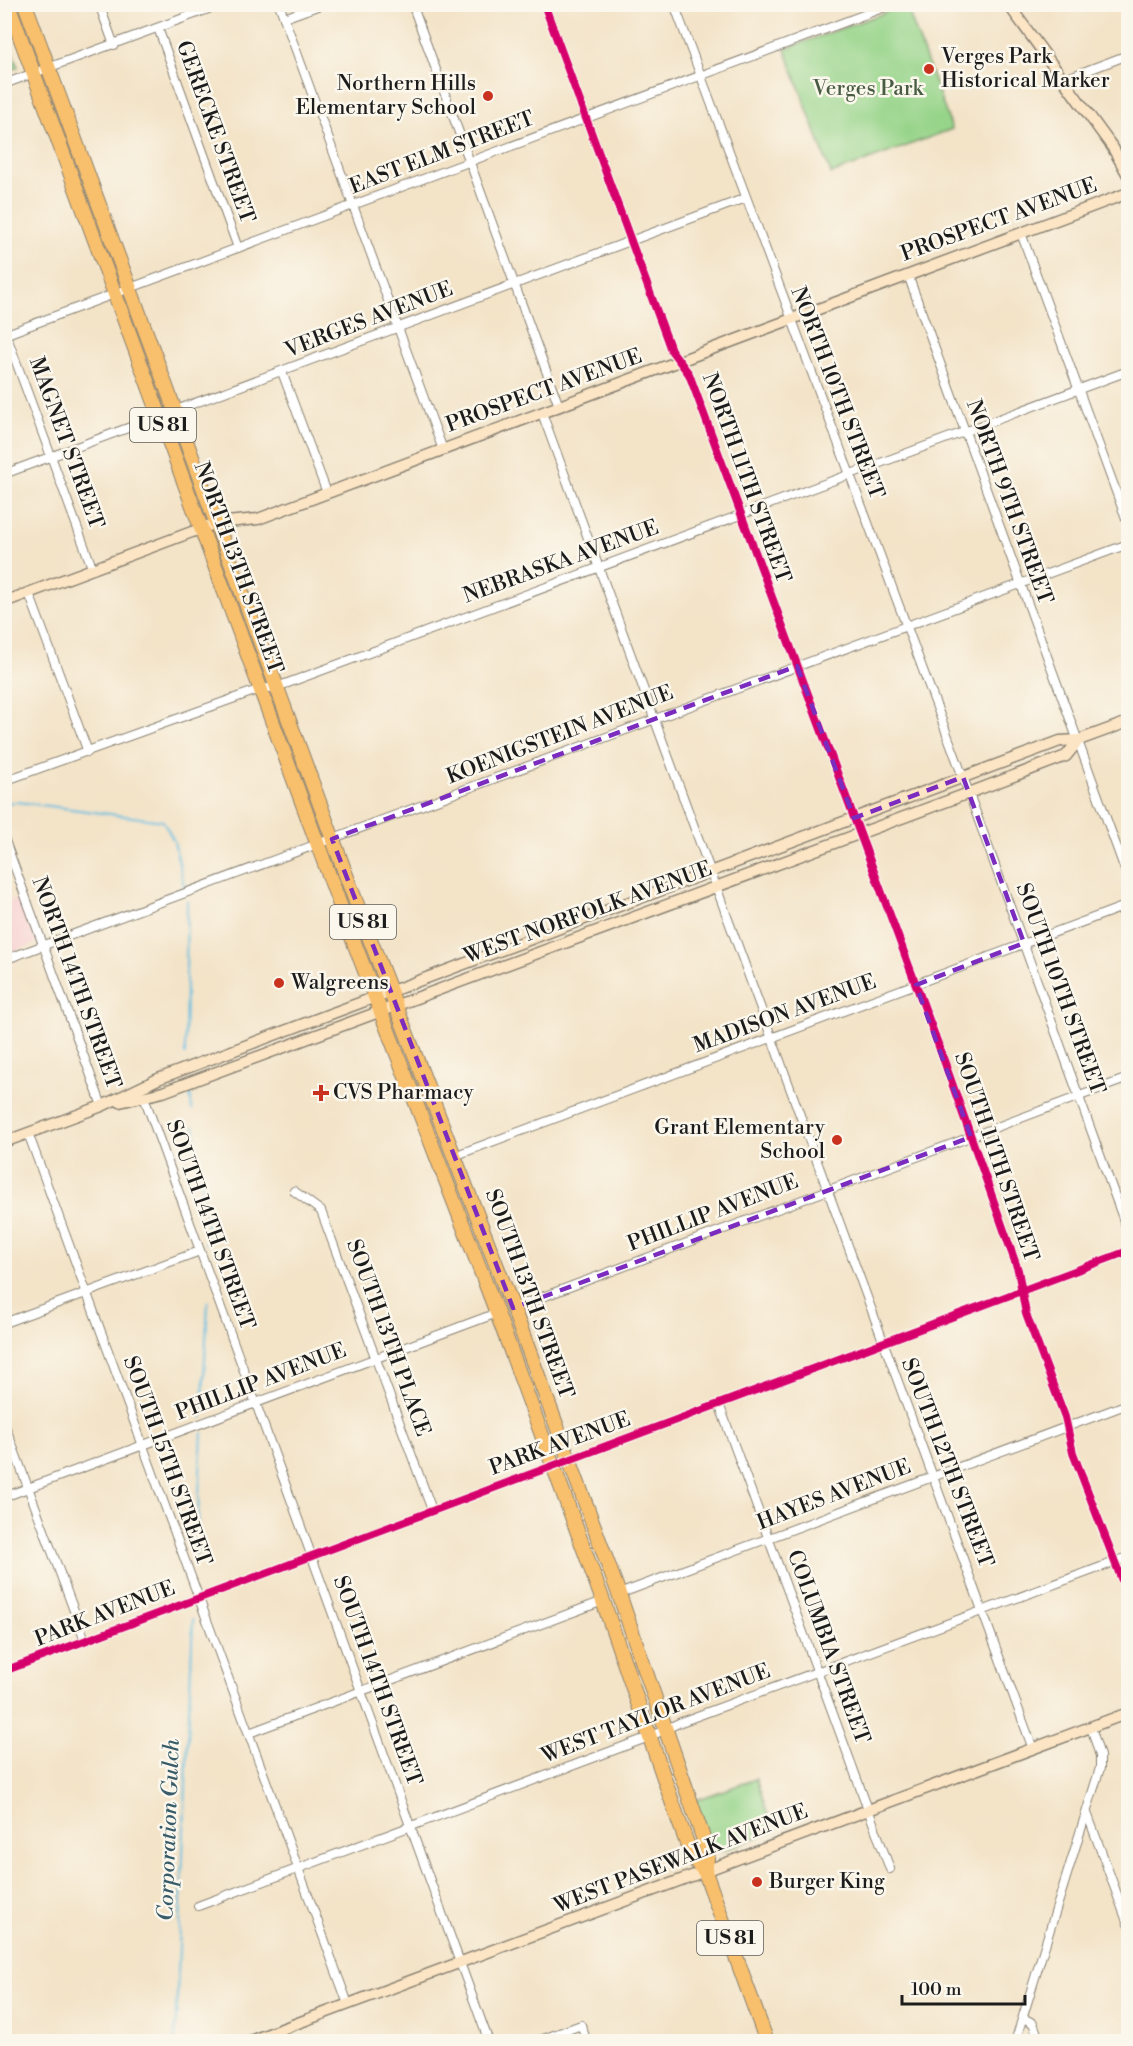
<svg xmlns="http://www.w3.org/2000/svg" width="1133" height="2046" viewBox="0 0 1133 2046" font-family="'Libre Bodoni',serif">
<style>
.built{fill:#f7cfd0}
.green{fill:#96d489;stroke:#597852;stroke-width:1.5}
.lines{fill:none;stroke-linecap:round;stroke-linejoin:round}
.stream{stroke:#63bde0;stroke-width:2}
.street-casing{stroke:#888072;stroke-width:10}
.secondary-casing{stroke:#888072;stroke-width:13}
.highway-casing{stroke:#888072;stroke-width:16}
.street{stroke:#fff;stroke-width:8}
.secondary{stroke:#fce5c4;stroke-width:10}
.highway{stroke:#f8bf6c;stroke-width:14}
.cycleway-casing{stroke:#fbf7ec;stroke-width:11}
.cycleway{stroke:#d6006c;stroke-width:8}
.marked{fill:none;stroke:#7b2cbf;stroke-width:4.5;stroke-dasharray:12 8;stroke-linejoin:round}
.poi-dot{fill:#c8321e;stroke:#fbf7ec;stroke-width:2}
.labels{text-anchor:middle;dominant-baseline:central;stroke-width:5;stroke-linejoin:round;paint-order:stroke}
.shield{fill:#fbf7ec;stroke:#5f5e5a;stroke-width:1.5}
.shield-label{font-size:20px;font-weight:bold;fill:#1c1c1c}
.poi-label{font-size:21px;fill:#1c1c1c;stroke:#fbf7ec;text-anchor:start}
.park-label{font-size:21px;fill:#475c42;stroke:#fbf7ec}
.street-label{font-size:21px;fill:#1c1c1c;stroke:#fbf7ec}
.water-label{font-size:22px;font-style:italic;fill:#385c6a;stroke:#fbf7ec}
</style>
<rect width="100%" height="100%" fill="#fbf7ec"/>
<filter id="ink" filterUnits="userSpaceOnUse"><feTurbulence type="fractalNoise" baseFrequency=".0167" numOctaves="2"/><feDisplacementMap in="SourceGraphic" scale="12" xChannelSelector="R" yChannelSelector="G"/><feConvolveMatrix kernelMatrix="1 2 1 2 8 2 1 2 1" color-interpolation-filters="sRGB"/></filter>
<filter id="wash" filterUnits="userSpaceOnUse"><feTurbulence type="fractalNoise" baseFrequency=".008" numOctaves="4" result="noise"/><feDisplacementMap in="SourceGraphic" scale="24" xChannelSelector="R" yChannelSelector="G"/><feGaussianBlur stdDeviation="1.35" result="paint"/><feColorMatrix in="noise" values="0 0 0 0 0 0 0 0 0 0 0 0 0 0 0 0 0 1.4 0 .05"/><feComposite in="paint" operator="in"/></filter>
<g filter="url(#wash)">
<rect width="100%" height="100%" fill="#f3e3c7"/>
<path class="built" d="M20 897 37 943 5 955V903Z"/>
<g class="green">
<path d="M906 5 952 129 831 174 785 49Z"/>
<path d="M4 30 18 67 5 72H4Z"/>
<path d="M756 1779 773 1831 722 1851 712 1850 693 1801Z"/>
</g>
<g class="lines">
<g class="stream">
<path d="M4 803 18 802 163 821 174 841 184 886"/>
<path d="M185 1054 187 901"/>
<path d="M190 1091 192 1110"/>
<path d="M194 1127 207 1226 206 1244"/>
<path d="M202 1418 208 1301"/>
<path d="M196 1556 202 1433"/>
<path d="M175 2042 193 1619"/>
</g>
</g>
</g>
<g filter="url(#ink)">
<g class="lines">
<g class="street-casing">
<g id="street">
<path d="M99 4 114 45"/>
<path d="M279 4 443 450"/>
<path d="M412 4 559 406"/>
<path d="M544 4 671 350 689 374 941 1052 1018 1270 1026 1314 1065 1417 1073 1453 1128 1596"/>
<path d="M674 4 963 777 1128 1232"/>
<path d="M284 18 323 4"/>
<path d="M158 28 238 248"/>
<path d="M1062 80 1128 55"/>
<path d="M4 84 222 4"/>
<path d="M1021 233 1128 524"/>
<path d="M908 275 1128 878"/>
<path d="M4 329 93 570"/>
<path d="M4 335 893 4"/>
<path d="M282 372 327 493"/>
<path d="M542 413 1033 1749"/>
<path d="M4 474 746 198"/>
<path d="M29 593 88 752"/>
<path d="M4 781 260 689 277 687 1128 371"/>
<path d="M4 838 102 1106"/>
<path d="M4 960 1128 544"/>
<path d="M144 1097 489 2042"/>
<path d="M28 1133 348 2004"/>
<path d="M454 1156 1128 905"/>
<path d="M294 1191 321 1211 432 1510"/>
<path d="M513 1308 1128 1078"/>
<path d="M4 1323 200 1251"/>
<path d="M719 1404 890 1869"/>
<path d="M4 1423 85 1640"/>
<path d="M4 1497 497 1313"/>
<path d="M619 1594 1128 1404"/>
<path d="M4 1671 1128 1251"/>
<path d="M249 1733 603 1601"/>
<path d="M1087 1813 1128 1924"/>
<path d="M198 1906 649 1737 681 1722 1128 1557"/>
<path d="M1023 2018 1033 2023 1040 2042"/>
<path d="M535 2042 581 2025 587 2042"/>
<path d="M1015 2042 1100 1768V1756L1091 1727"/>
</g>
</g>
<g class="secondary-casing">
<g id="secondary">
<path d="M1008 4 1113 148 1128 175"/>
<path d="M4 602 216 523 258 519 282 510 1128 193"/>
<path d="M120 1102 163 1092 969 793 1066 756 1079 740"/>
<path d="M4 1142 102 1106 158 1079 258 1041 1060 741 1079 740 1128 722"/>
<path d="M247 2042 1128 1713"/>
</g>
</g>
<g class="highway-casing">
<g id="highway">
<path d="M8 4 350 932 497 1313 603 1601 677 1816 692 1857 705 1872 767 2042"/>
<path d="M25 4 363 921 513 1308 619 1594 708 1852 705 1872"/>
</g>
</g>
<use href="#street" class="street"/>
<use href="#secondary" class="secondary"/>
<use href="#highway" class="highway"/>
<g class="cycleway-casing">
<g id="cycleway">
<path d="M544 4 671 350 689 374 941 1052 1018 1270 1026 1314 1065 1417 1073 1453 1128 1596"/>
<path d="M4 1671 1128 1251"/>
</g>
</g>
<use href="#cycleway" class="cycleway"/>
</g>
</g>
<path class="marked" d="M797 666 854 818 963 777 1024 943 916 985 971 1137 513 1308 332 839Z"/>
<g class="poi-dot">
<circle cx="929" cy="69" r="6"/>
<circle cx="488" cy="96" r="6"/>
<circle cx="279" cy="983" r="6"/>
<path d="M318 1084h6v6h6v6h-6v6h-6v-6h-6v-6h6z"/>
<circle cx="837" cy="1140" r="6"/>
<circle cx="757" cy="1882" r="6"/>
</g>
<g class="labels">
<g class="shield">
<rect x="130" y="408" width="66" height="34" rx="4.5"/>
<rect x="330" y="905" width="66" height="34" rx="4.5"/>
<rect x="697" y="1921" width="66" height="34" rx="4.5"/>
</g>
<g class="shield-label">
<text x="163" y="425">US 81</text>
<text x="363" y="922">US 81</text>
<text x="730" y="1938">US 81</text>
</g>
<g class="poi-label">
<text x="941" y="57">Verges Park<tspan x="941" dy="24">Historical Marker</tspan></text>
<text x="476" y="84" text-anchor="end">Northern Hills<tspan x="476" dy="24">Elementary School</tspan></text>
<text x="291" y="983">Walgreens</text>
<text x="333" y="1093">CVS Pharmacy</text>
<text x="825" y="1128" text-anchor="end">Grant Elementary<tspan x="825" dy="24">School</tspan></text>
<text x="769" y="1882">Burger King</text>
</g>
<g class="park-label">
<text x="868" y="89">Verges Park</text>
</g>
<g class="street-label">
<text transform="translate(215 132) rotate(70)">GERECKE STREET</text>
<text transform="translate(442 153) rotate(-21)">EAST ELM STREET</text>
<text transform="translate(999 220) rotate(-20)">PROSPECT AVENUE</text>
<text transform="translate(369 320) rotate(-21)">VERGES AVENUE</text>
<text transform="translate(544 391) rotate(-20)">PROSPECT AVENUE</text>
<text transform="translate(837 393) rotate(69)">NORTH 10TH STREET</text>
<text transform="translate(66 443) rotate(70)">MAGNET STREET</text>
<text transform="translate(746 478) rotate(70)">NORTH 11TH STREET</text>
<text transform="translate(1009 502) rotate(70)">NORTH 9TH STREET</text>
<text transform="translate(561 562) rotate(-20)">NEBRASKA AVENUE</text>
<text transform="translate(238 568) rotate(70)">NORTH 13TH STREET</text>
<text transform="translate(560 735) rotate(-21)">KOENIGSTEIN AVENUE</text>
<text transform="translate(588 913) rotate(-20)">WEST NORFOLK AVENUE</text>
<text transform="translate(76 983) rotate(70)">NORTH 14TH STREET</text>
<text transform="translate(1060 989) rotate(70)">SOUTH 10TH STREET</text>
<text transform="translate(785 1014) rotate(-20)">MADISON AVENUE</text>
<text transform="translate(996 1157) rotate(71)">SOUTH 11TH STREET</text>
<text transform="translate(713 1213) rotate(-21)">PHILLIP AVENUE</text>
<text transform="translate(210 1225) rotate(70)">SOUTH 14TH STREET</text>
<text transform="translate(529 1294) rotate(70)">SOUTH 13TH STREET</text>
<text transform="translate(388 1338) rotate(70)">SOUTH 13TH PLACE</text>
<text transform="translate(261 1382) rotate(-21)">PHILLIP AVENUE</text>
<text transform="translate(560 1444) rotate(-20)">PARK AVENUE</text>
<text transform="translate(167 1461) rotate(70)">SOUTH 15TH STREET</text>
<text transform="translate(947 1463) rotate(69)">SOUTH 12TH STREET</text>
<text transform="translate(834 1495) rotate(-21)">HAYES AVENUE</text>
<text transform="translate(105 1614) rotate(-21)">PARK AVENUE</text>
<text transform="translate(828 1647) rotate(70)">COLUMBIA STREET</text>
<text transform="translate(377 1681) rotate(70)">SOUTH 14TH STREET</text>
<text transform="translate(656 1714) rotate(-21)">WEST TAYLOR AVENUE</text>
<text transform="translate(681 1859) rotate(-21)">WEST PASEWALK AVENUE</text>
</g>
<g class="water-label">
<text transform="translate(169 1830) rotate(-88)">Corporation Gulch</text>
</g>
</g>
<rect width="1133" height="2046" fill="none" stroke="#fbf7ec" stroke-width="24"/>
<path d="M902 1995v9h123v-9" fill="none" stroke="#1c1c1c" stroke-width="3"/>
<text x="911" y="1995" font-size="18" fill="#1c1c1c" stroke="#fbf7ec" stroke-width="4.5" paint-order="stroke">100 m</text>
</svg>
